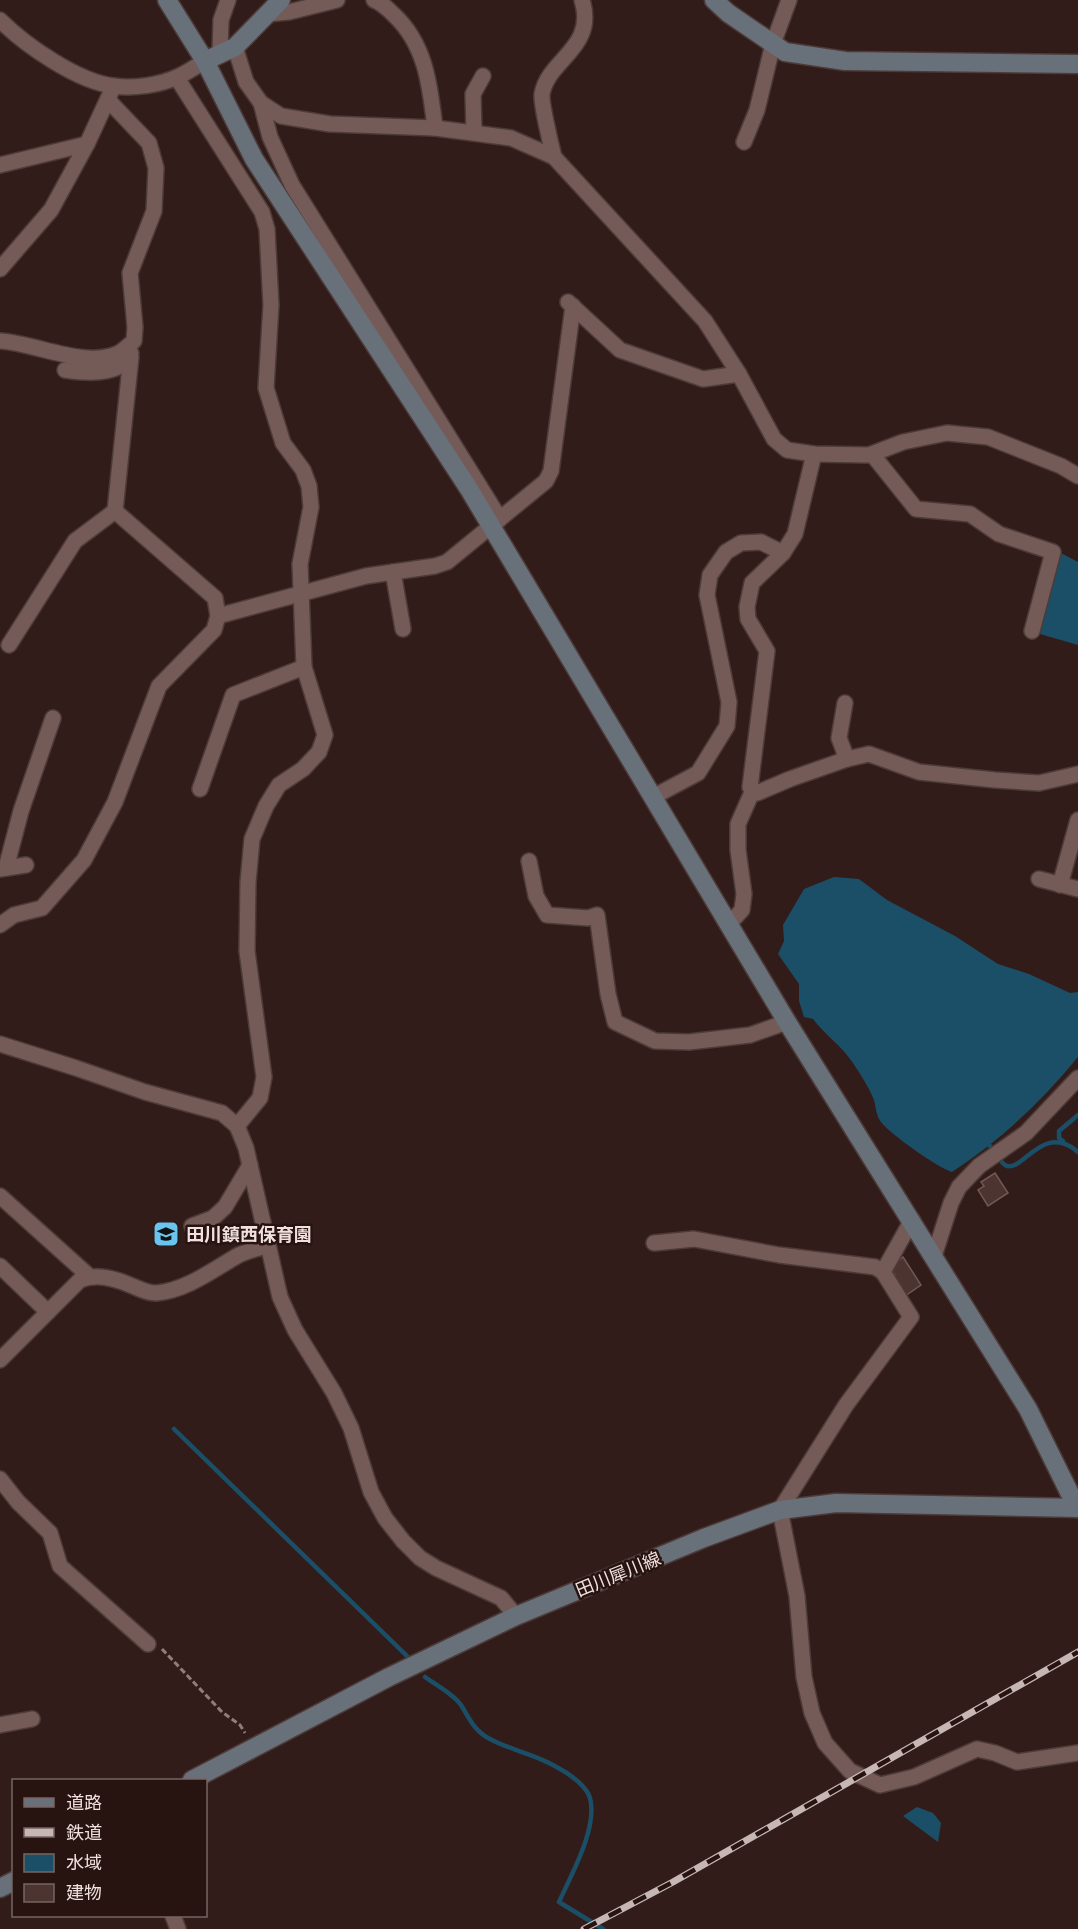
<svg xmlns="http://www.w3.org/2000/svg" width="1078" height="1929" viewBox="0 0 1078 1929" font-family="Mulish,'Noto Sans JP',sans-serif">
<style>
.water{fill:#1b4f67}
.lines{fill:none;stroke-linecap:round;stroke-linejoin:round}
.stream{stroke:#1b4f67;stroke-width:4.5}
.building{fill:#4c3531;stroke:#715853;stroke-width:1.5}
.street-casing{stroke:#4c3b38;stroke-width:18}
.secondary-casing{stroke:#4c3b38;stroke-width:21}
.path{stroke:#907d7a;stroke-width:3;stroke-dasharray:6 3;stroke-linecap:butt}
.street{stroke:#755b57;stroke-width:15}
.secondary{stroke:#68707a;stroke-width:18}
.rail-casing{stroke:#c7b7b4;stroke-width:7}
.rail{stroke:#271310;stroke-width:4.5;stroke-dasharray:14;stroke-linecap:butt}
.labels{text-anchor:middle;dominant-baseline:central;stroke-width:5;stroke-linejoin:round;paint-order:stroke}
.poi-label{font-size:18px;font-weight:bold;fill:#f0e1de;stroke:#271310;text-anchor:start}
.street-label{font-size:18px;fill:#f0e1de;stroke:#271310}
</style>
<rect width="100%" height="100%" fill="#321c19"/>
<g class="water">
<path d="M1059 552 1078 562V645L1040 634Z"/>
<path d="M834 877 859 879 887 900 955 936 998 964 1029 974 1070 993 1078 992V1057C1041 1102 1001 1140 952 1172 937 1167 891 1135 881 1122 876 1116 876 1107 874 1100 869 1087 860 1074 853 1063 842 1046 825 1035 813 1019L804 1017 799 1001V984L778 954 784 941 783 925 804 889Z"/>
<path d="M917 1807 933 1813 941 1823 938 1842 903 1816Z"/>
</g>
<g class="lines">
<g class="stream">
<path d="M1063 1141 1059 1138V1131L1078 1115"/>
<path d="M990 1146C994 1151 999 1161 1005 1165 1022 1175 1042 1121 1078 1152"/>
<path d="M174 1429 407 1656"/>
<path d="M425 1677C436 1685 453 1694 461 1705 470 1719 474 1731 490 1739 508 1749 530 1753 549 1763 563 1770 585 1782 590 1798 598 1828 571 1875 559 1902L603 1929"/>
</g>
</g>
<g class="building">
<path d="M995 1173 1008 1193 988 1206 978 1190 984 1186 981 1182Z"/>
<path d="M903 1257 921 1285 905 1296 892 1277 895 1275 891 1269 892 1265Z"/>
</g>
<g class="lines">
<g class="street-casing">
<g id="street">
<path d="M374 0C382 3 387 8 393 14 426 44 430 86 435 128"/>
<path d="M267 14 289 12 337 0"/>
<path d="M0 20C25 45 78 82 114 86 133 89 160 85 177 77 187 73 196 66 205 61"/>
<path d="M235 47 246 82 261 103 281 116 330 124 435 128 511 138 554 157 705 321 739 374 774 439 787 450 814 454 869 455 903 442 947 433 988 437 1061 466 1078 476"/>
<path d="M220 52 221 20 228 0"/>
<path d="M177 78 262 212 267 229 271 305 266 388 283 443 303 470 309 486 311 507 300 564 304 667 325 735 319 752 303 769 279 785 266 806 252 839 248 882 247 951 264 1077 260 1098 237 1126"/>
<path d="M261 103 270 137 292 185 500 519"/>
<path d="M474 133 473 94 483 76"/>
<path d="M744 142 757 110 773 44 789 0"/>
<path d="M554 157C551 145 541 103 542 94 548 59 597 48 582 0"/>
<path d="M0 165 87 144"/>
<path d="M0 269 51 210 87 144 111 92"/>
<path d="M568 302 620 350 703 379 739 374"/>
<path d="M0 341C36 343 85 369 119 353 124 350 129 345 134 341L135 327 130 273 154 211 156 168 149 143 108 100"/>
<path d="M65 370C85 373 123 377 131 353"/>
<path d="M814 454 795 534 783 553 752 583 747 607 748 619 767 651 750 787 757 793 790 779 847 759 869 754 919 772 995 780 1039 783 1078 774"/>
<path d="M872 454 916 509 970 514 999 534 1053 552 1032 631"/>
<path d="M393 572 403 629"/>
<path d="M218 616 366 576 435 566 447 562 546 481 551 471 573 306"/>
<path d="M9 645 75 541 115 511"/>
<path d="M845 703 839 738 847 759"/>
<path d="M200 789 233 695 304 667"/>
<path d="M653 797 698 773 727 726 729 702 707 595 710 575 726 552 741 543 761 542 783 553"/>
<path d="M529 861 536 896 547 915 588 918 597 915 608 994 615 1022 655 1041 689 1042 750 1035 787 1022"/>
<path d="M6 868 21 811 53 718"/>
<path d="M0 869 26 865"/>
<path d="M1039 879 1078 889"/>
<path d="M1060 885 1078 820"/>
<path d="M729 924 742 910 744 894 738 850V824L753 790"/>
<path d="M0 925 14 915 42 908 84 860 115 802 159 686 214 630 218 616 215 598 115 511 131 357"/>
<path d="M0 1044 76 1068 145 1092 222 1113 237 1126 246 1148 280 1297 295 1330 334 1393 351 1428 371 1492 385 1518 403 1541 420 1558 436 1568 501 1598 516 1616"/>
<path d="M0 1196 89 1276"/>
<path d="M912 1220 883 1272 911 1317 846 1405 780 1510 797 1596 804 1677 812 1713 825 1743 850 1771 880 1785 914 1777 977 1749 995 1753 1017 1762 1078 1753"/>
<path d="M192 1226 213 1218 225 1207 250 1165"/>
<path d="M654 1243 694 1239 779 1255 875 1267 883 1272"/>
<path d="M934 1256 951 1203 959 1187 979 1166 1026 1133 1078 1078"/>
<path d="M0 1266 48 1312"/>
<path d="M0 1360 80 1280C96 1273 114 1278 130 1285 139 1288 145 1293 156 1293 185 1291 213 1270 237 1256 246 1251 258 1249 268 1245"/>
<path d="M0 1479 18 1502 50 1533 60 1566 148 1644"/>
<path d="M0 1725 32 1719"/>
<path d="M173 1916 178 1929"/>
</g>
</g>
<g class="secondary-casing">
<g id="secondary">
<path d="M167 0 205 61 254 159 469 489 787 1022 1028 1409 1077 1508"/>
<path d="M714 0 728 13 785 52 845 61 1078 64"/>
<path d="M205 61 235 47 281 0"/>
<path d="M192 1780 389 1677 516 1616 704 1538 780 1510 836 1503 1078 1508"/>
<path d="M0 1888 14 1881"/>
</g>
</g>
<path class="path" d="M162 1649 222 1712 240 1725 245 1733"/>
<use href="#street" class="street"/>
<use href="#secondary" class="secondary"/>
<g class="rail-casing">
<path id="rail" d="M584 1929 673 1882 1078 1652"/>
</g>
<use href="#rail" class="rail"/>
</g>
<defs>
<g id="school-square" transform="scale(1.35)"><rect x="-9" y="-9" width="18" height="18" rx="4" fill="#69c4f0" stroke="#271310"/><path d="M0-5L7-2L0 1L-7-2ZM-4 1L0 2.5L4 1V4Q0 6-4 4Z" fill="#111"/></g>
</defs>
<g fill-rule="evenodd">
<use href="#school-square" x="166" y="1234"/>
</g>
<g class="labels">
<g class="poi-label">
<text x="186" y="1234">田川鎮西保育園</text>
</g>
<g class="street-label">
<text transform="translate(618 1574) rotate(-22)">田川犀川線</text>
</g>
</g>
<rect x="12" y="1779" width="195" height="138" fill="#271310" stroke="#776562" stroke-width="1.5"/>
<rect x="24" y="1798" width="30" height="9" fill="#68707a" stroke="#776562" stroke-width="1.5"/>
<text x="66" y="1809" font-size="18" fill="#f0e1de">道路</text>
<rect x="24" y="1828" width="30" height="9" fill="#c7b7b4" stroke="#776562" stroke-width="1.5"/>
<text x="66" y="1839" font-size="18" fill="#f0e1de">鉄道</text>
<rect x="24" y="1854" width="30" height="18" fill="#1b4f67" stroke="#776562" stroke-width="1.5"/>
<text x="66" y="1869" font-size="18" fill="#f0e1de">水域</text>
<rect x="24" y="1884" width="30" height="18" fill="#4c3531" stroke="#776562" stroke-width="1.5"/>
<text x="66" y="1899" font-size="18" fill="#f0e1de">建物</text>
</svg>
